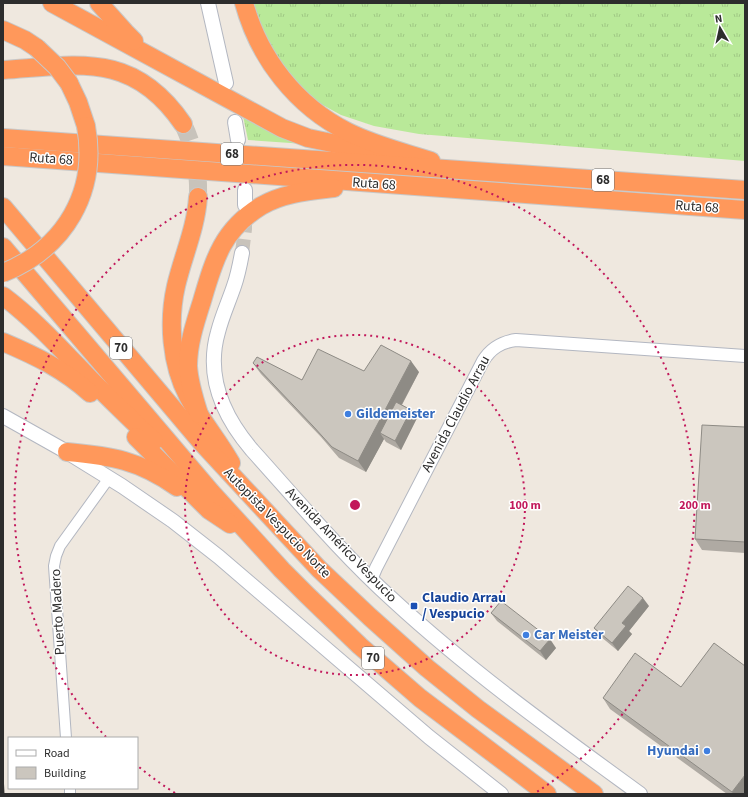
<svg xmlns="http://www.w3.org/2000/svg" width="748" height="797" viewBox="0 0 748 797" font-family="'Source Sans 3',sans-serif">
<style>
.grass{fill:url(#grass-tufts)}
.lines{fill:none;stroke-linecap:round;stroke-linejoin:round}
.secondary-tunnel{stroke:#c8c3bb;stroke-width:14;stroke-dasharray:14 7;stroke-linecap:butt}
.motorway-tunnel{stroke:#c8c3bb;stroke-width:18;stroke-dasharray:18 9;stroke-linecap:butt}
.minor-casing{stroke:#b3b7c1;stroke-width:12}
.tertiary-casing{stroke:#b3b7c1;stroke-width:14}
.secondary-casing{stroke:#b3b7c1;stroke-width:16}
.motorway-casing{stroke:#c8c8c8;stroke-width:20}
.minor{stroke:#fff;stroke-width:10}
.tertiary{stroke:#fff;stroke-width:12}
.secondary{stroke:#fff;stroke-width:14}
.motorway{stroke:#ff985b;stroke-width:18}
.motorway-bridge-casing{stroke:#c8c8c8;stroke-width:20;stroke-linecap:butt}
.motorway-bridge{stroke:#ff985b;stroke-width:18}
.wall{fill:#afaaa3}
.shaded-wall{fill:#8e8b85}
.building{fill:#cbc6be;stroke:#8e8b85}
.ring{fill:none;stroke:#c2185b;stroke-width:2;stroke-dasharray:2 4}
.shop-dot{fill:#3f7fe0;stroke:#fff;stroke-width:1.5}
.transit-dot{fill:#1a4fb4;stroke:#fff;stroke-width:1.5}
.labels{text-anchor:middle;dominant-baseline:central;stroke-width:3;stroke-linejoin:round;paint-order:stroke}
.shield{fill:#fff;stroke:#6c6c6c;stroke-width:1}
.shield-label{font-size:13px;font-weight:bold;fill:#2d2d2d}
.street-label{font-size:14px;fill:#2d2d2d;stroke:#fff}
.shop-label{font-size:14px;font-weight:bold;fill:#366cbe;stroke:#fff;text-anchor:start}
.transit-label{font-size:14px;font-weight:bold;fill:#164399;stroke:#fff;text-anchor:start}
.centre{fill:#c2185b;stroke:#fff;stroke-width:2}
.ring-label{font-size:12px;text-anchor:middle;font-weight:bold;fill:#c2185b;stroke:#fff;stroke-width:3;stroke-linejoin:round;paint-order:stroke}
</style>
<defs>
<pattern id="grass-tufts" width="24" height="20" patternUnits="userSpaceOnUse"><rect width="24" height="20" fill="#b9e999"/><path d="M3 7l-1-3M5 7V3M7 7l1-3M15 17l-1-3M17 17v-4M19 17l1-3" fill="none" stroke="#9fc884"/></pattern>
</defs>
<rect width="100%" height="100%" fill="#efe8df"/>
<g class="grass">
<path d="M248 3H745V161L419 134 374 126 341 115 310 98 270 54Z"/>
<path d="M243 116 305 144 248 140Z"/>
</g>
<g class="lines">
<path class="secondary-tunnel" d="M242 253 245 229V211"/>
<path class="motorway-tunnel" d="M183 124C194 147 199 171 198 197"/>
<g class="minor-casing">
<g id="minor">
<path d="M66 738 54 566 56 556 60 546 109 478"/>
<path d="M70 788V794"/>
</g>
</g>
<g class="tertiary-casing">
<path id="tertiary" d="M371 580 376 568 483 361C491 348 501 342 516 340L745 356"/>
</g>
<g class="secondary-casing">
<g id="secondary">
<path d="M208 3 226 83"/>
<path d="M235 122 238 140"/>
<path d="M245 190V205"/>
<path d="M242 253C240 264 238 275 234 286 229 301 222 316 218 332 205 377 223 416 252 450 298 501 342 554 393 600 470 671 555 732 640 794"/>
<path d="M3 416 67 452 122 486 173 521 219 557 429 737 501 794"/>
</g>
</g>
<g class="motorway-casing">
<g id="motorway">
<path d="M52 3 282 128 308 138 394 156"/>
<path d="M99 3 125 32 134 41"/>
<path d="M244 3C259 58 296 106 348 132 374 145 403 152 431 161"/>
<path d="M3 30 25 40 37 48"/>
<path d="M3 70C79 65 133 51 183 124"/>
<path d="M69 83 78 102 86 126"/>
<path d="M3 138 745 190"/>
<path d="M3 156 745 210"/>
<path d="M198 197C196 228 183 256 176 286 168 321 171 364 188 396 200 419 218 440 231 463"/>
<path d="M3 207 202 443 319 569 370 617 427 668 478 709 594 794"/>
<path d="M3 247 211 492 282 570 307 595 360 646 420 698 547 794"/>
<path d="M3 296C35 320 62 350 90 379 111 400 132 421 154 441"/>
<path d="M3 342C36 356 63 369 90 393"/>
<path d="M199 414C194 398 189 383 188 366 188 344 195 323 202 301 214 260 222 230 261 206 283 193 309 191 334 188"/>
<path d="M136 437 209 510 230 524"/>
<path d="M67 452C111 456 139 460 177 487"/>
</g>
</g>
<use href="#minor" class="minor"/>
<use href="#tertiary" class="tertiary"/>
<use href="#secondary" class="secondary"/>
<use href="#motorway" class="motorway"/>
<g class="motorway-bridge-casing">
<g id="motorway-bridge">
<path d="M37 48 57 67 69 83"/>
<path d="M3 273C65 248 98 192 86 126"/>
</g>
</g>
<use href="#motorway-bridge" class="motorway-bridge"/>
</g>
<g class="wall">
<path d="M253 363 302 380 419 372 402 405 411 410 417 418 401 450 386 442 384 439 366 472 339 458 321 437 261 374Z"/>
<path d="M745 427V553L702 550 695 539Z"/>
<path d="M649 606 629 631 632 634 618 651 600 636 594 628Z"/>
<path d="M491 613 556 648 546 660 497 621Z"/>
<path d="M681 687 745 794H727L610 709 603 698Z"/>
</g>
<g class="shaded-wall">
<path d="M411 361 419 372 385 436 380 433 384 439 366 472 358 461Z"/>
<path d="M411 410 417 418 401 450 395 441Z"/>
<path d="M643 598 649 606 629 631 632 634 618 651 612 643 622 623Z"/>
<path d="M550 639 556 648 546 660 540 651Z"/>
<path d="M3 774 5 794H3Z"/>
<path d="M745 775V794H733L732 792Z"/>
</g>
<g class="building">
<path d="M381 345 411 361 358 461 332 447 313 426 253 363 257 357 302 380 318 349 364 371Z"/>
<path d="M396 402 411 410 395 441 380 433Z"/>
<path d="M702 425 745 427V542L695 539Z"/>
<path d="M628 586 643 598 622 623 626 626 612 643 594 628Z"/>
<path d="M501 601 550 639 540 651 491 613Z"/>
<path d="M714 643 745 666V775L732 792 603 698 635 653 681 687Z"/>
</g>
<g class="ring">
<circle cx="355" cy="505" r="170"/>
<path d="M175 793A340 340 0 0 1 139 767M106 737A340 340 0 1 1 535 793"/>
</g>
<g class="shop-dot">
<circle cx="348" cy="414" r="4"/>
<circle cx="526" cy="635" r="4"/>
<circle cx="707" cy="751" r="4"/>
</g>
<rect class="transit-dot" x="410" y="602" width="8" height="8" rx="2"/>
<g class="labels">
<g class="shield">
<rect x="221" y="143" width="22" height="22" rx="3"/>
<rect x="592" y="169" width="22" height="22" rx="3"/>
<rect x="110" y="337" width="22" height="22" rx="3"/>
<rect x="362" y="647" width="22" height="22" rx="3"/>
</g>
<g class="shield-label">
<text x="232" y="154">68</text>
<text x="603" y="180">68</text>
<text x="121" y="348">70</text>
<text x="373" y="658">70</text>
</g>
<g class="street-label">
<text transform="translate(51 159) rotate(4)">Ruta 68</text>
<text transform="translate(374 184) rotate(4)">Ruta 68</text>
<text transform="translate(697 207) rotate(4)">Ruta 68</text>
<text transform="translate(456 414) rotate(-62)">Avenida Claudio Arrau</text>
<text transform="translate(277 523) rotate(46)">Autopista Vespucio Norte</text>
<text transform="translate(341 545) rotate(46)">Avenida Américo Vespucio</text>
<text transform="translate(58 612) rotate(-93)">Puerto Madero</text>
</g>
<g class="shop-label">
<text x="356" y="414">Gildemeister</text>
<text x="534" y="635">Car Meister</text>
<text x="699" y="751" text-anchor="end">Hyundai</text>
</g>
<g class="transit-label">
<text x="422" y="598">Claudio Arrau<tspan x="422" dy="16">/ Vespucio</tspan></text>
</g>
</g>
<circle cx="355" cy="505" r="6" class="centre"/>
<g class="ring-label">
<text x="525" y="509">100 m</text>
<text x="695" y="509">200 m</text>
</g>
<rect width="748" height="797" fill="none" stroke="#2d2d2d" stroke-width="8"/>
<rect x="8" y="737" width="130" height="52" fill="#ffffff" stroke="#ababab"/>
<rect x="16" y="750" width="20" height="6" fill="#ffffff" stroke="#ababab"/>
<text x="44" y="757" font-size="12" fill="#2d2d2d">Road</text>
<rect x="16" y="767" width="20" height="12" fill="#cbc6be" stroke="#ababab"/>
<text x="44" y="777" font-size="12" fill="#2d2d2d">Building</text>
<g transform="translate(720 28) rotate(351)" stroke="#ffffff" stroke-width="3" paint-order="stroke">
<path d="M0-3L7 15L0 10L-7 15Z" fill="#2d2d2d"/>
<text y="-6" font-size="11" font-weight="bold" text-anchor="middle" fill="#2d2d2d">N</text>
</g>
</svg>
